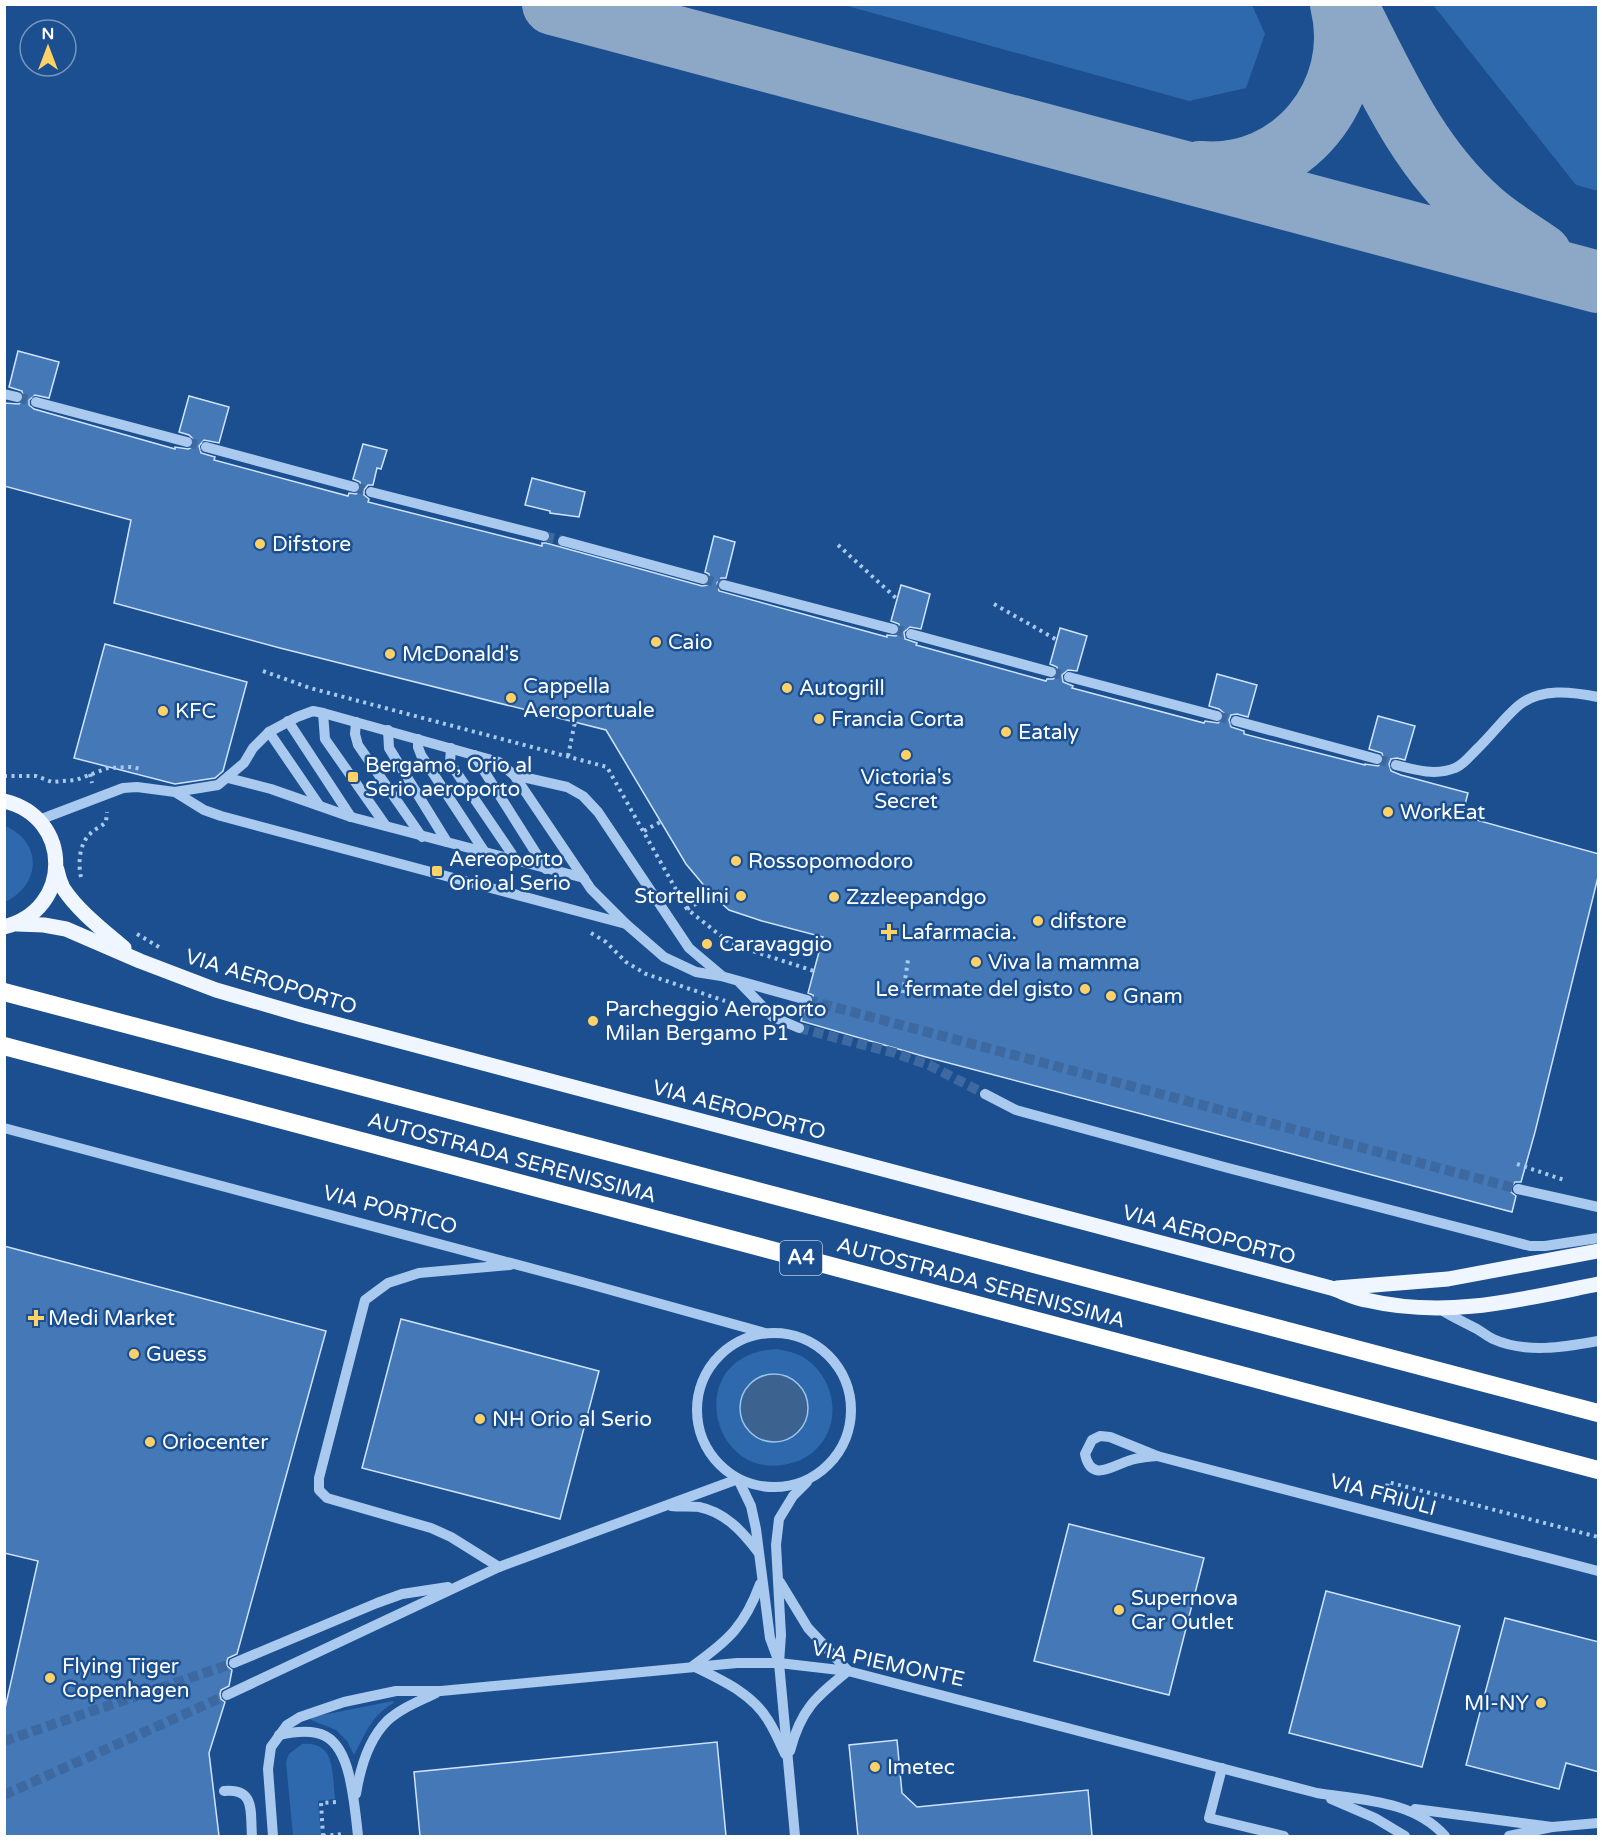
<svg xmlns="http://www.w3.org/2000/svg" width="1603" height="1841" viewBox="0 0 1603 1841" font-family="'Varela Round',sans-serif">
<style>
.green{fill:#2e69ad;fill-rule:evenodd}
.water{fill:#3c6290;stroke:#9cc4f0;stroke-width:1.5}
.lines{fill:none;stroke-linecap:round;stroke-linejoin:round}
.taxiway{stroke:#8da7c7;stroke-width:62}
.building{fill:#4478b7;stroke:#cfe3fa;stroke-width:1.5}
.minor-tunnel{stroke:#3d69a0;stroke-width:10;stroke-dasharray:10 5;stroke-linecap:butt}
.path{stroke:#a9c9ee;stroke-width:4;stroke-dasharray:3 4.5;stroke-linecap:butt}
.minor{stroke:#a9c9ee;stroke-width:10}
.major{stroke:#f0f6ff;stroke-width:15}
.highway{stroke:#fff;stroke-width:18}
.poi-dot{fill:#ffd166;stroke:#1b4f8f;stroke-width:2}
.labels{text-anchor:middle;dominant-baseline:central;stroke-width:5;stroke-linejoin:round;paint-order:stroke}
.shield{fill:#1b4f8f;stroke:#bbcadd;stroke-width:1.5}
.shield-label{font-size:20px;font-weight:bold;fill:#fff}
.poi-label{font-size:21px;fill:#fff;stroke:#1b4f8f;text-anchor:start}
.street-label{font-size:21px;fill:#fff;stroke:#1b4f8f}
</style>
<rect width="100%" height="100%" fill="#1b4f8f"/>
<g class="green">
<path d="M844 5H1252L1265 34 1246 88 1189 101Z"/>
<path d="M1433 5H1598V191L1576 185Z"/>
<path d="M5 826C43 842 41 885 5 902Z"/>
<path d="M776 1349C782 1350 788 1351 794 1353 825 1364 841 1402 828 1432 822 1446 809 1458 795 1462 716 1488 684 1371 758 1352 763 1350 770 1350 776 1349ZM774 1373C791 1377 801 1384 807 1400L748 1430 742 1420 739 1409 764 1375Z"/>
<path d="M393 1701 394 1703C371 1715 365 1735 354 1755L347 1741 336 1730 311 1720 312 1717Z"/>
<path d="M302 1744C336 1741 332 1773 335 1799L318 1801 321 1836H293L286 1762 289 1754Z"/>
</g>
<circle class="water" cx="774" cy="1408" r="34"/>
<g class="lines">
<g class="taxiway">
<path d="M553 4 1598 282"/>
<path d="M1346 4C1385 80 1416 155 1481 212 1499 228 1521 241 1541 255"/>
<path d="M1200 172C1292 180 1363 93 1341 4"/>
</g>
</g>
<g class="building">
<path d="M18 351 59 362 49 398 35 395 29 400V405L34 409 175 449V447L188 449 193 447 194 440 189 435 179 432 189 396 229 407 219 443 204 440 199 446 201 453 215 457 214 460 348 496 349 493 356 494 361 489 360 482 353 479 363 444 387 450 381 469 377 468 373 485H368L364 490V495L369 499 368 502 542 546V543H546L702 586 708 585 710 580 709 574 705 572 714 536 735 542 726 578H721L717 583 719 591 887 637V635L896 636 900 631 899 624 891 621 901 585 930 594 921 629 910 627 904 632 905 639 917 643 916 645 1046 681 1047 679H1053L1058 675 1057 667 1050 664 1060 628 1087 636 1077 671 1068 670 1062 675 1063 682 1073 686 1072 688 1204 723 1205 721 1218 723 1224 718V713L1219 709 1209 706 1217 674 1257 685 1248 717 1237 714 1231 715 1229 720 1231 727 1244 731V734L1365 765V764L1378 766 1384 761 1382 753 1369 749 1378 716 1415 726 1405 760 1397 758 1391 759 1389 764 1391 771 1401 775 1468 793 1462 816 1599 854V873L1535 1132 1521 1182H1515L1511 1187V1192L1516 1196 1512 1212 926 1057 801 1021 805 1007 812 1006 814 1001 813 995 808 993 823 937 762 921 729 910 712 895 686 864 606 730 280 648 114 603 131 520 4 486V403L19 404 24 398 22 391 9 387Z"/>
<path d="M532 478 585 492 579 517 550 513V511L525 505Z"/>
<path d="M105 644 247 682 223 771 215 778 175 784 74 758Z"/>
<path d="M4 1246 326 1331 237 1654 228 1658 227 1661V1666L232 1670 229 1686 221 1690 220 1694 221 1699 225 1702 209 1753 219 1836H4V1713L38 1561 4 1553Z"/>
<path d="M401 1319 599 1371 560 1519 362 1468Z"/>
<path d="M1069 1524 1204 1558 1169 1695 1034 1661Z"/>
<path d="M1326 1591 1460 1626 1422 1767 1289 1733Z"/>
<path d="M1505 1618 1599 1642V1772L1566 1763 1559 1789 1466 1765Z"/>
<path d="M897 1740 902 1793 917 1807 1088 1790 1092 1836H858L849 1745Z"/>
<path d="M717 1742 726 1836H420L414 1772Z"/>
</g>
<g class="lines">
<g class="minor-tunnel">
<path d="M17 397 36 402"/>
<path d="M187 442 206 447"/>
<path d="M354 487 371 492"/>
<path d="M544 536 563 541"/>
<path d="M703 579 724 585"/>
<path d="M893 629 911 634"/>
<path d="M1051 672 1069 677"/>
<path d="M1217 716 1236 721"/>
<path d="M1377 759 1396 765"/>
<path d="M807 1000 1518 1189"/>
<path d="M799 1028 895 1053 929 1065 985 1094"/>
<path d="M4 1741 234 1663"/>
<path d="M4 1795 227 1695"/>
</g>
<g class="path">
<path d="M838 545 897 599"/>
<path d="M994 604 1057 640"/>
<path d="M263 671 310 688 607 767 687 909 731 944 814 971"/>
<path d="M568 756 575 722"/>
<path d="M90 774 92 783"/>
<path d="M4 776H36L52 782 76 780 108 768 131 767 141 769"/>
<path d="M644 831 660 822"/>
<path d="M81 877C78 864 79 844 90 834 94 829 101 827 106 822L107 812"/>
<path d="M687 909 712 895"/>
<path d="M591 933 606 942 626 962 646 974 725 1001"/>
<path d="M137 934 159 947"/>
<path d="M903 993 908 960"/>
<path d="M1517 1164 1564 1180"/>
<path d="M1382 1498 1384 1499 1388 1482 1598 1537"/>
<path d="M323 1836 321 1803 337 1802"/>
<path d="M323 1836 342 1834"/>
</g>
<g class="minor">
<path d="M4 394 17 397"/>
<path d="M36 402 187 442"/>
<path d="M206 447 354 487"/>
<path d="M371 492 544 536"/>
<path d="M563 541 703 579"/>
<path d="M724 585 893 629"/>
<path d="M911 634 1051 672"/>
<path d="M1069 677 1217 716"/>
<path d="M323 713 325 739 386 826"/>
<path d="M288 721 351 817"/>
<path d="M1236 721 1377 759"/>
<path d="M356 722 355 734 358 745 422 837"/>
<path d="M388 730 389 748 447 842"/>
<path d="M269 732 319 805"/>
<path d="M418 739V747L421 755 484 851"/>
<path d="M451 748 450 763 516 860"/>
<path d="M474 755 546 869"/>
<path d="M1396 765C1415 770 1436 776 1455 768 1463 765 1470 756 1476 750 1491 736 1503 719 1518 706 1540 687 1573 692 1598 697"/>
<path d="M514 775 567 787 583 796 598 812 689 948 721 975"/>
<path d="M228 778 271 789 351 817 584 878"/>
<path d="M175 792 204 810 221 816 626 924"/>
<path d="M39 820 123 788 137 787 175 792 218 785 244 763 253 748 269 732 297 717 313 711 323 713 499 762 514 775 591 889 626 924 664 957 696 972 721 976 807 1000"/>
<path d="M740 983 773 1017 799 1028"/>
<path d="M985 1094 1016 1110 1228 1168 1530 1246H1545L1598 1238"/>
<path d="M4 1128 582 1282 765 1333"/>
<path d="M1518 1189 1598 1207"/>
<path d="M1440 1309C1452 1317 1464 1322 1477 1329 1482 1332 1487 1336 1493 1339 1526 1354 1565 1347 1598 1341"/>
<circle cx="774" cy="1410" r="77"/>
<path d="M1100 1436 1110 1437 1157 1456C1147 1457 1138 1457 1128 1461 1112 1466 1091 1483 1085 1454L1092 1440Z"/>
<path d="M1157 1456 1598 1571"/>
<path d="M738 1479 751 1506 756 1529 770 1638 777 1657"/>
<path d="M671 1506C680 1507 690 1506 699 1507 725 1512 743 1532 758 1552"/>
<path d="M499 1567 451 1537 431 1528 327 1498 319 1490V1478L365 1300 388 1283 419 1273 510 1265"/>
<path d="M780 1582 808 1628 848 1671"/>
<path d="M234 1663 377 1603 402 1594 448 1587"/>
<path d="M694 1665C729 1640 745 1625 760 1584"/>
<path d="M693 1666C721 1680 752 1693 768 1720 775 1731 780 1743 785 1754"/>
<path d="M227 1695 499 1567 738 1479"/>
<path d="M279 1735C320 1726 339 1734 349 1775 354 1796 356 1816 358 1836"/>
<path d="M790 1751C801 1709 816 1697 848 1671"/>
<path d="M1222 1768 1209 1818 1284 1836"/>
<path d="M224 1791C256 1788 250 1812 252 1836"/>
<path d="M356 1794C360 1769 369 1739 387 1721 401 1708 420 1701 436 1693"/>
<path d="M1331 1799 1375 1818 1405 1836"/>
<path d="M1415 1809 1552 1827"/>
<path d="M273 1836 268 1769 271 1747 287 1725 300 1717 344 1702 396 1691H441L737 1663H779L848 1671 1317 1793C1361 1800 1413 1800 1445 1836"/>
<path d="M795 1836 779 1663 781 1635 776 1545 779 1519 793 1496 807 1482"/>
<path d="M1509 1836 1552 1827 1598 1823"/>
</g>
<g class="major">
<path d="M4 801C73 817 73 910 4 927"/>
<path d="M57 870C58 875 60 882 63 888 78 911 103 930 124 948"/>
<path d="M17 924 44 925 66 929 140 961 216 990 302 1015 1331 1288C1343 1292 1354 1298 1366 1300 1447 1319 1519 1300 1598 1284"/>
<path d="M1337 1288 1448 1279 1598 1251"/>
</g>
<g class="highway">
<path d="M4 992 1598 1413"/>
<path d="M4 1046 1598 1470"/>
</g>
</g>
<g class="poi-dot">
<circle cx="260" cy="544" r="6"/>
<circle cx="656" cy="642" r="6"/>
<circle cx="390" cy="654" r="6"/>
<circle cx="787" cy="688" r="6"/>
<circle cx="511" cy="698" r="6"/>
<circle cx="163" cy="711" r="6"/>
<circle cx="819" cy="719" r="6"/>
<circle cx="1006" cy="732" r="6"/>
<circle cx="906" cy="755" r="6"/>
<rect x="347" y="771" width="12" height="12" rx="3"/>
<circle cx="1388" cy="812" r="6"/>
<circle cx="736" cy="861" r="6"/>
<rect x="431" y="865" width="12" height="12" rx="3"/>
<circle cx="741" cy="896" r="6"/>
<circle cx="834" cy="897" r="6"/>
<circle cx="1038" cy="921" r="6"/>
<path d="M886 923h6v6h6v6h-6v6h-6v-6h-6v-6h6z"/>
<circle cx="707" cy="944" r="6"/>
<circle cx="976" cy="962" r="6"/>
<circle cx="1085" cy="989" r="6"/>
<circle cx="1111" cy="996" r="6"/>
<circle cx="593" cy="1021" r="6"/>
<path d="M33 1309h6v6h6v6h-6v6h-6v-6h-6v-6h6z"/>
<circle cx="134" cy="1354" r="6"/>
<circle cx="480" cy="1419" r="6"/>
<circle cx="150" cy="1442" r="6"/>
<circle cx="1119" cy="1610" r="6"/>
<circle cx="50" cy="1678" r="6"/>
<circle cx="1541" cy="1703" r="6"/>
<circle cx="875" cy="1767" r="6"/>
</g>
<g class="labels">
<rect class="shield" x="780" y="1241" width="42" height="34" rx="4.5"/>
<g class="shield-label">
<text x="801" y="1258">A4</text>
</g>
<g class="poi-label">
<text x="272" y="544">Difstore</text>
<text x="668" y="642">Caio</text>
<text x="402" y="654">McDonald's</text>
<text x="523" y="686">Cappella<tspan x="523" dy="24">Aeroportuale</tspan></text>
<text x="799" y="688">Autogrill</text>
<text x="175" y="711">KFC</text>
<text x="831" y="719">Francia Corta</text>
<text x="1018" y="732">Eataly</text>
<text x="365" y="765">Bergamo, Orio al<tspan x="365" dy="24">Serio aeroporto</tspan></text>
<text x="906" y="777" text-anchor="middle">Victoria's<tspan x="906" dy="24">Secret</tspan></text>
<text x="1400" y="812">WorkEat</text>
<text x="449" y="859">Aereoporto<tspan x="449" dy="24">Orio al Serio</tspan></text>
<text x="748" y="861">Rossopomodoro</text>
<text x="729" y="896" text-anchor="end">Stortellini</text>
<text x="846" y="897">Zzzleepandgo</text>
<text x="1050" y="921">difstore</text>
<text x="901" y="932">Lafarmacia.</text>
<text x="719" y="944">Caravaggio</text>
<text x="988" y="962">Viva la mamma</text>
<text x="1073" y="989" text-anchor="end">Le fermate del gisto</text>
<text x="1123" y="996">Gnam</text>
<text x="605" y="1009">Parcheggio Aeroporto<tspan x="605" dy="24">Milan Bergamo P1</tspan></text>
<text x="48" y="1318">Medi Market</text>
<text x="146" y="1354">Guess</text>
<text x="492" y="1419">NH Orio al Serio</text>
<text x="162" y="1442">Oriocenter</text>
<text x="1131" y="1598">Supernova<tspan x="1131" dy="24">Car Outlet</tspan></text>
<text x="62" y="1666">Flying Tiger<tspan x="62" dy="24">Copenhagen</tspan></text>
<text x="1529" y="1703" text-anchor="end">MI-NY</text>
<text x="887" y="1767">Imetec</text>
</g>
<g class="street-label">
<text transform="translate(271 982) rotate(17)">VIA AEROPORTO</text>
<text transform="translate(739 1110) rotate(15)">VIA AEROPORTO</text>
<text transform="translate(512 1158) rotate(15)">AUTOSTRADA SERENISSIMA</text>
<text transform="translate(390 1210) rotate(15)">VIA PORTICO</text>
<text transform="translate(1209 1235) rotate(15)">VIA AEROPORTO</text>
<text transform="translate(981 1283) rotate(15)">AUTOSTRADA SERENISSIMA</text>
<text transform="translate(1383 1495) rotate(15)">VIA FRIULI</text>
<text transform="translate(888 1664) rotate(12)">VIA PIEMONTE</text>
</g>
</g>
<rect width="1603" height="1841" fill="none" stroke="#ffffff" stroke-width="12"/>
<g transform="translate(48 48)"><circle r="28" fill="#1b4f8f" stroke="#7695bc" stroke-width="1.5"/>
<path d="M0-4.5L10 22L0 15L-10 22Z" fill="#ffd166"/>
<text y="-9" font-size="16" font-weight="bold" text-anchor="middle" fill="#ffffff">N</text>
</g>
</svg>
